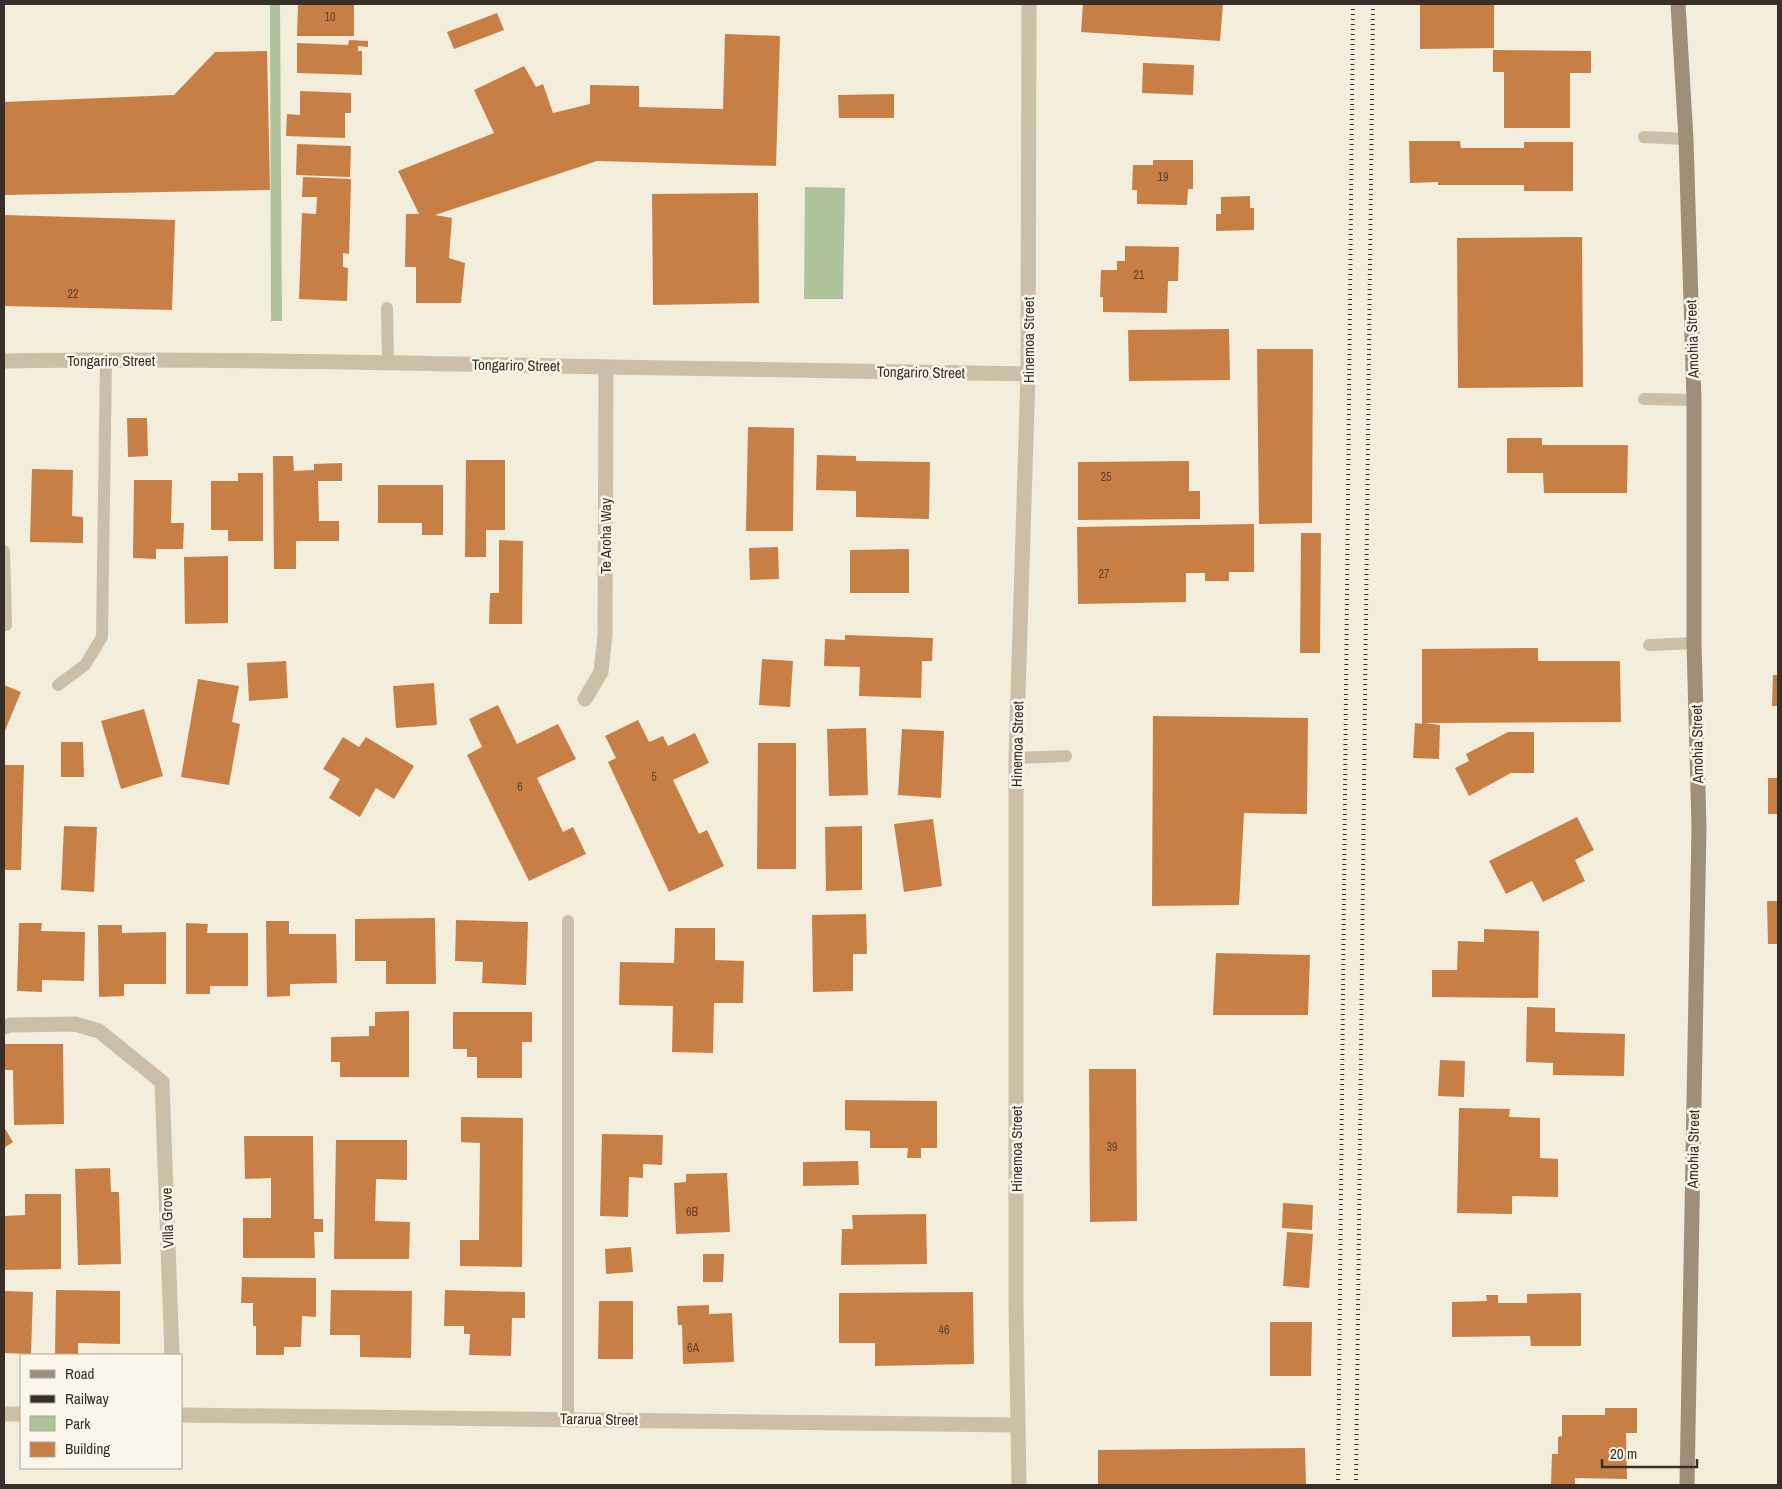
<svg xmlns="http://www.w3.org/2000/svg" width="1782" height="1489" viewBox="0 0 1782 1489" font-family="'Archivo Narrow',sans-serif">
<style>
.green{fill:#aec29c}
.building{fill:#c87f45}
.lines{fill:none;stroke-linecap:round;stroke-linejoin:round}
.lane{stroke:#cbbfa8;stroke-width:12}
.street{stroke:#cbbfa8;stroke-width:15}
.secondary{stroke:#9f8f79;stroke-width:15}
.rail{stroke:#383028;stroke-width:4;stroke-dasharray:1 4;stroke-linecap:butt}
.labels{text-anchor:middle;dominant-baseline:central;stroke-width:5;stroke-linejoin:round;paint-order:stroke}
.number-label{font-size:12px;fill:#5c442f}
.street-label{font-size:15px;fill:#383028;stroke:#faf6e9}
</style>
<rect width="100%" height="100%" fill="#f3eddc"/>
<g class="green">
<path d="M270 4H280L282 321H271Z"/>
<path d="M805 187 845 188 843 299H804Z"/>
</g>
<g class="building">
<path d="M298 4H354V36H297Z"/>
<path d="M1083 4H1223L1220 41 1081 32Z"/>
<path d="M1420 4H1494V48L1420 49Z"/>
<path d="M497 13 504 30 454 49 447 32Z"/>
<path d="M725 34 780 36 776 166 597 161 435 215 452 218 449 258 465 263 461 303H416V267H405L406 214H419L398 171 494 133 474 90 524 66 536 87 543 84 553 113 590 104V85L639 86V107L723 109Z"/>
<path d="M349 40 368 41V47L358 46V51H362V75L297 73V43L348 45Z"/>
<path d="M1493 50 1591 51V73H1570V128H1504V72H1493Z"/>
<path d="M267 51 270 190 4 195V102L174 95 215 52Z"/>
<path d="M1143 63 1194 65 1193 95 1142 93Z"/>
<path d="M300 91 351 93V113H345V138L286 136 287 114 300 115Z"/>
<path d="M894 94V118H839L838 95Z"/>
<path d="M1409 141H1460L1461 148H1524V142H1573V191H1524V185H1438V182L1410 183Z"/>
<path d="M297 144 351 146 350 177 296 175Z"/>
<path d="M1153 160H1193V189H1188L1187 205 1137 204V190H1132L1133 165H1153Z"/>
<path d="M303 177 351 179 349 254 343 253V267L348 268 347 301 299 299 302 213 316 214 317 197H302Z"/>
<path d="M758 193 759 303 653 305 652 194Z"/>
<path d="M1250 196V208H1254V230L1216 231V214H1221V197Z"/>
<path d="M4 215 175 220 172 310 4 306Z"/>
<path d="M1582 237 1583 387 1458 388 1457 238Z"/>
<path d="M1125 246 1179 247 1178 281H1168L1167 313 1103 312V297H1100L1101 270H1117V261H1125Z"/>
<path d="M1229 329 1230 380 1129 381 1128 330Z"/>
<path d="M1257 349H1313L1312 523 1259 524Z"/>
<path d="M127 418H147L148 456 128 457Z"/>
<path d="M748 427 794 428 793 531H746Z"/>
<path d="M1507 438H1542V445H1628L1627 493H1544L1543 473H1507Z"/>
<path d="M817 455 856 456V461L930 462 929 519 856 517V491L816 490Z"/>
<path d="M273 456H293L294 471 314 470V464L342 463V481H318L319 521H339V541H296V569H274Z"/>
<path d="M466 460H505V530H486V557H465Z"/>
<path d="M1189 461V491H1200V519L1078 520V462Z"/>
<path d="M32 469 73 470 72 516 83 517V543L30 542Z"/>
<path d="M238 473H263V541H228V530H211V481H238Z"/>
<path d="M134 480H172L171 523H184L183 549H156V559L133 558Z"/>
<path d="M378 485H443V535H422V523H378Z"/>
<path d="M1254 524V572H1229V581H1205V573H1186V602L1078 604 1077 527Z"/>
<path d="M1301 533H1321L1320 653H1300Z"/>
<path d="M499 540 523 541 522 624H489L490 593H499Z"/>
<path d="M778 547 779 579 750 580 749 548Z"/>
<path d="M909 549V593H850V550Z"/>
<path d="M228 556V623L185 624 184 557Z"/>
<path d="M845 635 933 638 932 661H922L921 698 859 696 860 667 824 666 825 639 845 640Z"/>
<path d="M1538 648V661H1620L1621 722 1424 723 1440 725 1439 759 1413 758 1415 723 1422 724V649Z"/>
<path d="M762 659 793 661 790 707 759 705Z"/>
<path d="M286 661 288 698 249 701 247 663Z"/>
<path d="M1773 675H1778V706H1772Z"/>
<path d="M198 679 239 686 232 722 240 724 229 785 181 777Z"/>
<path d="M434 683 437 725 396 728 393 686Z"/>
<path d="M4 685 21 692 4 733Z"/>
<path d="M498 705 517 744 558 724 576 759 537 778 563 832 573 827 586 854 529 881 467 755 482 747 469 719Z"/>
<path d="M144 709 163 776 121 789 101 721Z"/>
<path d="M1153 716 1308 718 1307 814 1244 813 1239 905 1152 906Z"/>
<path d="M638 720 649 742 663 736 668 746 695 733 709 763 673 780 699 834 707 830 724 866 669 892 608 762 616 758 605 736Z"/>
<path d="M866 728 868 795 829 796 827 729Z"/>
<path d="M902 729 944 731 941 798 898 795Z"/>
<path d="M1508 732H1534V773H1511L1469 796 1455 768 1469 761 1466 754Z"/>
<path d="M343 737 359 747 366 737 414 766 394 799 376 788 360 817 329 798 340 779 323 769Z"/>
<path d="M61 742H83L84 777H61Z"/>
<path d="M758 743H796V869H757Z"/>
<path d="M4 765H24L21 870H4Z"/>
<rect x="1768" y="778" width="10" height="36"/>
<path d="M1577 817 1594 850 1575 860 1585 881 1543 902 1532 881 1506 894 1489 861Z"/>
<path d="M933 819 942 886 904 892 894 824Z"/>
<path d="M64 826 97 827 94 892 61 890Z"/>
<path d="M862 826V890L826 891 825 827Z"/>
<path d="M1767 901H1778V944H1768Z"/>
<path d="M866 914 867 954H853V991L813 992 812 915Z"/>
<path d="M435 918 436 984H386V961H355V919Z"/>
<path d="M456 920 528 922 526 985 482 983 483 962 455 961Z"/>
<path d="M266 921H289V934H336L337 983 290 984V996L267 997Z"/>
<path d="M19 923H42L41 931 85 932 84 981 42 980V992L17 991Z"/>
<path d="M186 923 208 924 207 933H248V986H210V994H186Z"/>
<path d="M98 925H122V933L166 932V984H124V996L99 997Z"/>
<path d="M675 928H715V960L744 961 743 1003H714L713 1053 672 1052 673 1006 619 1005 620 962 674 963Z"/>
<path d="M1484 929 1539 931 1538 998 1432 997V970H1457L1458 941 1484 942Z"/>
<path d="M1216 953 1310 955 1308 1015H1213Z"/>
<path d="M1527 1007 1555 1008V1032L1625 1034 1624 1076 1553 1075V1063L1526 1062Z"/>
<path d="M409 1011V1077H340V1062H331V1037L369 1036V1026H375V1012Z"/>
<path d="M453 1012H532V1042H522V1078H477V1057H467V1049H453Z"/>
<path d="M4 1044H63L64 1124 14 1125 13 1070H4Z"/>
<path d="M1440 1060 1465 1061 1464 1097 1438 1096Z"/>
<path d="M1089 1069H1136L1137 1221 1090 1222Z"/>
<path d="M845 1100 937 1101V1148H921V1158H907L908 1148H870V1131L845 1130Z"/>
<path d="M1459 1108 1510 1109 1509 1117 1540 1118V1158L1558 1159V1197L1512 1196V1214L1457 1213Z"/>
<path d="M461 1117 523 1118 522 1267 460 1266V1240H479L480 1143 461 1142Z"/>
<path d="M4 1127 13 1142 4 1148Z"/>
<path d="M602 1134 663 1135 662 1165 643 1164V1178L629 1177 628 1217 600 1216Z"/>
<path d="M244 1136H313L314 1219H323V1232H314L315 1258H243V1218H271V1178L245 1179Z"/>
<path d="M336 1140H407V1180L376 1179 375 1221 410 1222 409 1259H334Z"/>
<path d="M858 1161 859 1185 803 1186V1162Z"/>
<path d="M110 1168 111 1192H119L121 1264 78 1265 75 1169Z"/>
<path d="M727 1173 730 1232 676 1234 674 1183 686 1182V1174Z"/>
<path d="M25 1194H61V1269L4 1270V1216L25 1215Z"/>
<path d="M1283 1203 1313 1205 1312 1230 1282 1228Z"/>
<path d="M926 1214 927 1264 841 1265 842 1229H853L852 1215Z"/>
<path d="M1287 1232 1313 1234 1309 1288 1283 1286Z"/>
<path d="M631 1247 633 1272 606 1274 605 1249Z"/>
<path d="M703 1254H724L723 1282H703Z"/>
<path d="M242 1277 316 1278V1317L302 1316 301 1347H284V1355H256V1326H253V1303H241Z"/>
<path d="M56 1290 120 1291V1344L78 1343V1355H55Z"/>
<path d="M331 1290 412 1291 411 1358 360 1357V1335H330Z"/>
<path d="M445 1290 525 1292V1318H512L511 1356 469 1355 470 1334H464V1326H444Z"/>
<path d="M4 1291 33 1292 31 1354 4 1353Z"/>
<path d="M973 1292 974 1364 875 1366V1343H839V1293Z"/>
<path d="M1581 1293V1346H1531L1530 1336 1452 1337V1302L1487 1301 1486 1295H1498V1303H1527V1294Z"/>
<path d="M599 1301H633V1359H598Z"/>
<path d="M709 1305V1314L732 1313 734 1362 683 1364 682 1325H678L677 1306Z"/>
<path d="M1270 1322H1312L1311 1376H1270Z"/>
<path d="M1605 1408H1637V1433H1626L1627 1479 1575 1478V1485H1551L1552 1454H1558V1437L1562 1436V1415H1605Z"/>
<path d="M1305 1448 1306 1485H1098V1450Z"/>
</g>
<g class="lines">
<g class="lane">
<path d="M1644 137 1686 139"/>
<path d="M387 308 388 362"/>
<path d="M1644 399 1694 400"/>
<path d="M4 551 6 625H4"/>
<path d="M1649 645 1694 643"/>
<path d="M58 685 85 665 102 637 106 360"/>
<path d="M1016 758 1066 756"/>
<path d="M568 921V1419"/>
</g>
<g class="street">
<path d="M4 361C205 358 405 363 606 367 747 370 887 371 1028 374"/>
<path d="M585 699 601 672 605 635 606 367"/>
<path d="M4 1027 11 1025 75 1024 99 1031 162 1082 172 1355"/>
<path d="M4 1414H21"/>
<path d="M181 1415 1017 1425"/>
<path d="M1019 1485 1016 1307V758L1028 374 1029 4"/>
</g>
<path class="secondary" d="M1678 4 1686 139 1694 400V643L1699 827 1687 1485"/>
<g class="rail">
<path d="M1338 1485 1353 4"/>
<path d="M1356 1485 1373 4"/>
</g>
</g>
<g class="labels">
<g class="number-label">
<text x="330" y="17">10</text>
<text x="1163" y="177">19</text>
<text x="1139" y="275">21</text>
<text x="73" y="294">22</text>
<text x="1106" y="477">25</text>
<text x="1104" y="574">27</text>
<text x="654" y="777">5</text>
<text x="520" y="787">6</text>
<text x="1112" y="1147">39</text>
<text x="692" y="1212">6B</text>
<text x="944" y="1330">46</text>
<text x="693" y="1348">6A</text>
</g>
<g class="street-label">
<text transform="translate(1692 339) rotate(-92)">Amohia Street</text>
<text transform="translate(1028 340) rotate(-90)">Hinemoa Street</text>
<text x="111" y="360">Tongariro Street</text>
<text transform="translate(516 365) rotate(1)">Tongariro Street</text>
<text transform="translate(921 372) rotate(1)">Tongariro Street</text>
<text transform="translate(605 536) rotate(-90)">Te Aroha Way</text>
<text transform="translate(1017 744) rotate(-89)">Hinemoa Street</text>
<text transform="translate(1697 744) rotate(-91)">Amohia Street</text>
<text transform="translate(1016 1149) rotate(-90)">Hinemoa Street</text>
<text transform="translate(1693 1149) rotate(-89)">Amohia Street</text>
<text transform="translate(167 1218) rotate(-92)">Villa Grove</text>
<text transform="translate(599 1419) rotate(1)">Tararua Street</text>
</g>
</g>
<rect width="1782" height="1489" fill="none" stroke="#383028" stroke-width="10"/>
<rect x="20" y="1354" width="162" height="115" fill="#faf6e9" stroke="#aca79c"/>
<rect x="30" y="1370" width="25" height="8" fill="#9f8f79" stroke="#aca79c"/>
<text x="65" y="1379" font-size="15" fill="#383028">Road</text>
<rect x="30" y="1395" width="25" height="8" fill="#383028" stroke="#aca79c"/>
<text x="65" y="1404" font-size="15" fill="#383028">Railway</text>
<rect x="30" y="1416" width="25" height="15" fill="#aec29c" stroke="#aca79c"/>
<text x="65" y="1429" font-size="15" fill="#383028">Park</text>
<rect x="30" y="1442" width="25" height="15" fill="#c87f45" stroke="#aca79c"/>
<text x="65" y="1454" font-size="15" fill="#383028">Building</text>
<path d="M1602 1459v8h95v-8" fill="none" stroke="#383028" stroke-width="2.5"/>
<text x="1610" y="1459" font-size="15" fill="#383028" stroke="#faf6e9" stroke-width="4" paint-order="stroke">20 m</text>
</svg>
